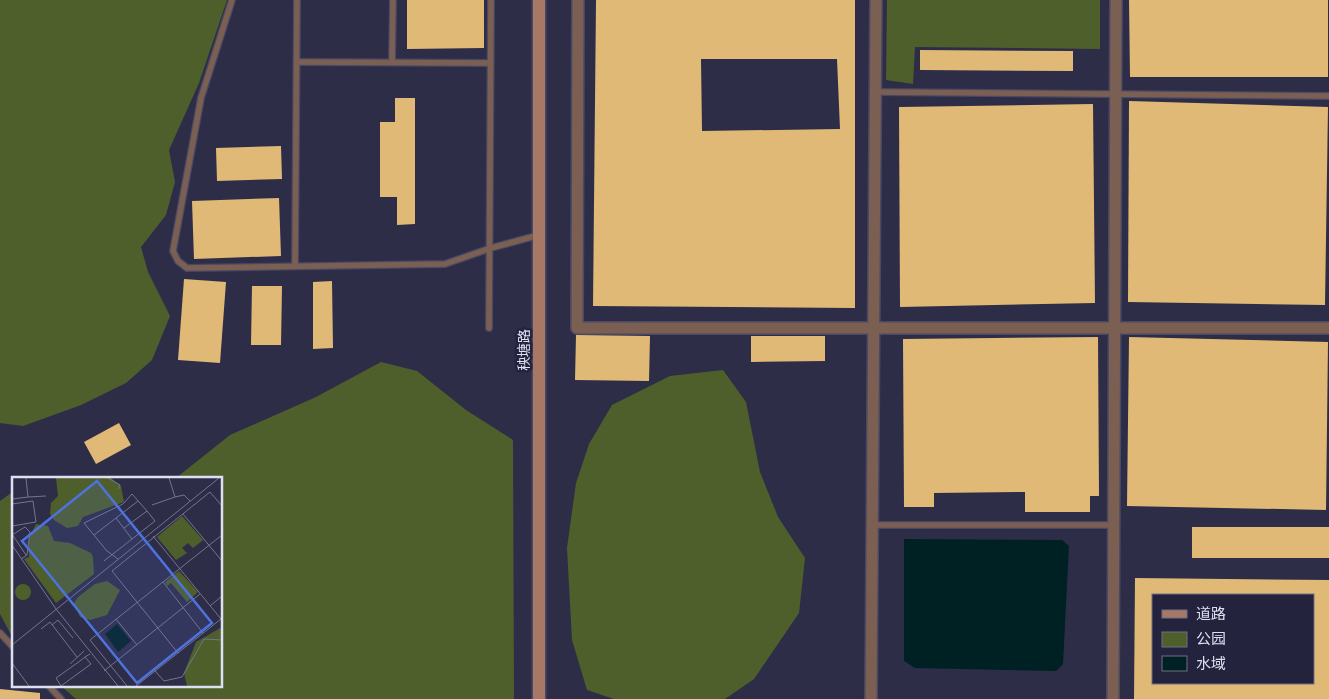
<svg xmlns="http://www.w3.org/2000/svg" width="1329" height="699" viewBox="0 0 1329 699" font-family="'IBM Plex Sans','Noto Sans SC',sans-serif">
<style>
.green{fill:#4e5f2c}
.water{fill:#002123}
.building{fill:#e0b977;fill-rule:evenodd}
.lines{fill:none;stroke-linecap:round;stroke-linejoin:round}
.service-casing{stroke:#4a4963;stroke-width:8}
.minor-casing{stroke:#4a4963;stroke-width:14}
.secondary-casing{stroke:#4a4963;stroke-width:15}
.service{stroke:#7c5f53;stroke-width:5.5}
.minor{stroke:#7c5f53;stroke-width:11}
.secondary{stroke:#a67865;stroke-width:12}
.labels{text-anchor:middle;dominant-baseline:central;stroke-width:5;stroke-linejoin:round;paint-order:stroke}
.street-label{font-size:14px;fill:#dfdff2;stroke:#24233d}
.inset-road{fill:none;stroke:#75748c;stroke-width:1}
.view{fill:#4e72de;fill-opacity:0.15;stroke:#4e72de;stroke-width:2.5}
.inset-edge{fill:none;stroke:#dfdff2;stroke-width:2.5}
</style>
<rect width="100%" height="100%" fill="#2e2d48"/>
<g class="green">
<path d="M0 0H227L199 83 169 150 175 182 166 215 141 247 148 272 170 316 152 360 126 383 81 405 23 426 0 423Z"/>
<path d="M887 0H1100V49L915 47 913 84 886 80Z"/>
<path d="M381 362 417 371 466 410 513 440 514 699H76L60 685H221V478H176L230 435 316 397Z"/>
<path d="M723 370 746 402 760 472 778 517 805 558 799 613 754 679 725 699H614L587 690 572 640 567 548 576 483 589 444 612 405 670 376Z"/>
<path d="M14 491V640L0 614V501Z"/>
</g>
<path class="water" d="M904 539 1062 540 1069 546 1063 664 1056 671 915 668 904 661Z"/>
<g class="building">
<path d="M407 0H484V48L407 49Z"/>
<path d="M596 0H855V308L593 306ZM701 59H837L840 129 702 131Z"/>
<path d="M1129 0H1328V77H1130Z"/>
<path d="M920 50 1073 51V71L920 70Z"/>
<path d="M395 98H415V224L397 225V197H380V122H395Z"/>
<path d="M1129 101 1328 107 1325 305 1128 302Z"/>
<path d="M1093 104 1095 303 900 307 899 107Z"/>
<path d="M281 146 282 179 217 181 216 148Z"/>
<path d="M279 198 281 256 194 259 192 201Z"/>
<path d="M184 279 226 282 220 363 178 360Z"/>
<path d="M332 281 333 348 313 349V282Z"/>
<path d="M252 286H282L281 345H251Z"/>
<path d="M576 335 650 336 649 381 575 380Z"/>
<path d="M751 336H825V361L751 362Z"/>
<path d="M1098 337 1099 496H1090V512H1025V492L934 493V507H904L903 339Z"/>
<path d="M1129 337 1328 342 1326 510 1127 506Z"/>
<path d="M119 423 131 445 96 464 84 442Z"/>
<rect x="1192" y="527" width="137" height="31"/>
<path d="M1135 578 1329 580V699H1134ZM1153 595H1313V683H1153Z"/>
<path d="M0 689 40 693V699H0Z"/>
</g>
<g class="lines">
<g class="service-casing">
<g id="service">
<path d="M232 0 201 98 173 251 178 261 187 268 445 264 491 248 539 235"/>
<path d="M297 62 490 63"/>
<path d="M392 62 393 0"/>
<path d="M876 92 1329 96"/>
<path d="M295 266 297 0"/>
<path d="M489 328 491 0"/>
<path d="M872 525H1113"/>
<path d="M0 633 14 648"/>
<path d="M48 685 61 699"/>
</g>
</g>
<g class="minor-casing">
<g id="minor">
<path d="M578 0 577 328H1329"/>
<path d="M871 699 876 0"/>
<path d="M1113 699 1116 0"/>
</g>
</g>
<g class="secondary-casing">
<path id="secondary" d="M539 0V699"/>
</g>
<use href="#service" class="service"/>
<use href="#minor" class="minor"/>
<use href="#secondary" class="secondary"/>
</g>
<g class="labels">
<g class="street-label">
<text transform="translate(524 350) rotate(-90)">秧塘路</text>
</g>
</g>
<g transform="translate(12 477)">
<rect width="210" height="210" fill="#2e2d48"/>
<path d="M44 1H99L109 9 112 25 71 40 66 49 55 51 42 43 38 37 39 26 46 19ZM170 39 191 63 181 71 176 66 170 71 175 76 164 83 145 60ZM24 47 36 49 42 64 58 66 79 76 81 80 82 97 44 126 12 82 17 80V62ZM167 94 186 115 175 125 159 106 155 109 153 105ZM95 104 108 113 95 138 78 143 68 140 62 126 66 120 83 107ZM3 115a8 8 0 1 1 16 0a8 8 0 1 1-16 0ZM210 150V209H175L172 196 184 165Z" fill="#4e5f2c"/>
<path d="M105 147 119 164 106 175 93 157Z" fill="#002123"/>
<path class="inset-road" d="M96 1 108 8 106 12M157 1 163 20 172 18 178 24M16 20 34 19M0 22 16 20 14 1M0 27 21 24 24 45 0 49M140 28 163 20M171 37 210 84M104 41 120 62M0 57 14 78M0 58 13 50 18 55 15 78 9 82M82 58 126 24M0 68 44 132 106 209M106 82 95 74 72 46 111 27 120 17 135 34 112 51M92 84 143 44 135 34M151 105 191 156M198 129 210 119M104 142 125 168M40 148 46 143 61 161M29 152 38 145 65 180M0 168 207 1M166 176 100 94 198 15 210 29M73 180 79 187 49 209 44 201 68 184 73 180 78 177M0 186 17 209M58 187 72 174M92 194 188 117M143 194 152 204 170 200 192 162 210 163M115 209 78 163 210 58M124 209 209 142 141 59"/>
<path class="view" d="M85 4 200 146 125 206 10 64Z"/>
<rect width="210" height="210" class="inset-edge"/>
</g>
<rect x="1152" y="594" width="162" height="90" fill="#24233d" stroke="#6f6e85"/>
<rect x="1162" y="610" width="25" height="8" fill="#a67865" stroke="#6f6e85"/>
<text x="1196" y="619" font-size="15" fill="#dfdff2">道路</text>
<rect x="1162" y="632" width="25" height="15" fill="#4e5f2c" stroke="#6f6e85"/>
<text x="1196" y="644" font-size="15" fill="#dfdff2">公园</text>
<rect x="1162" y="656" width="25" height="15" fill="#002123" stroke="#6f6e85"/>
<text x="1196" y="669" font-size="15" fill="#dfdff2">水域</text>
</svg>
